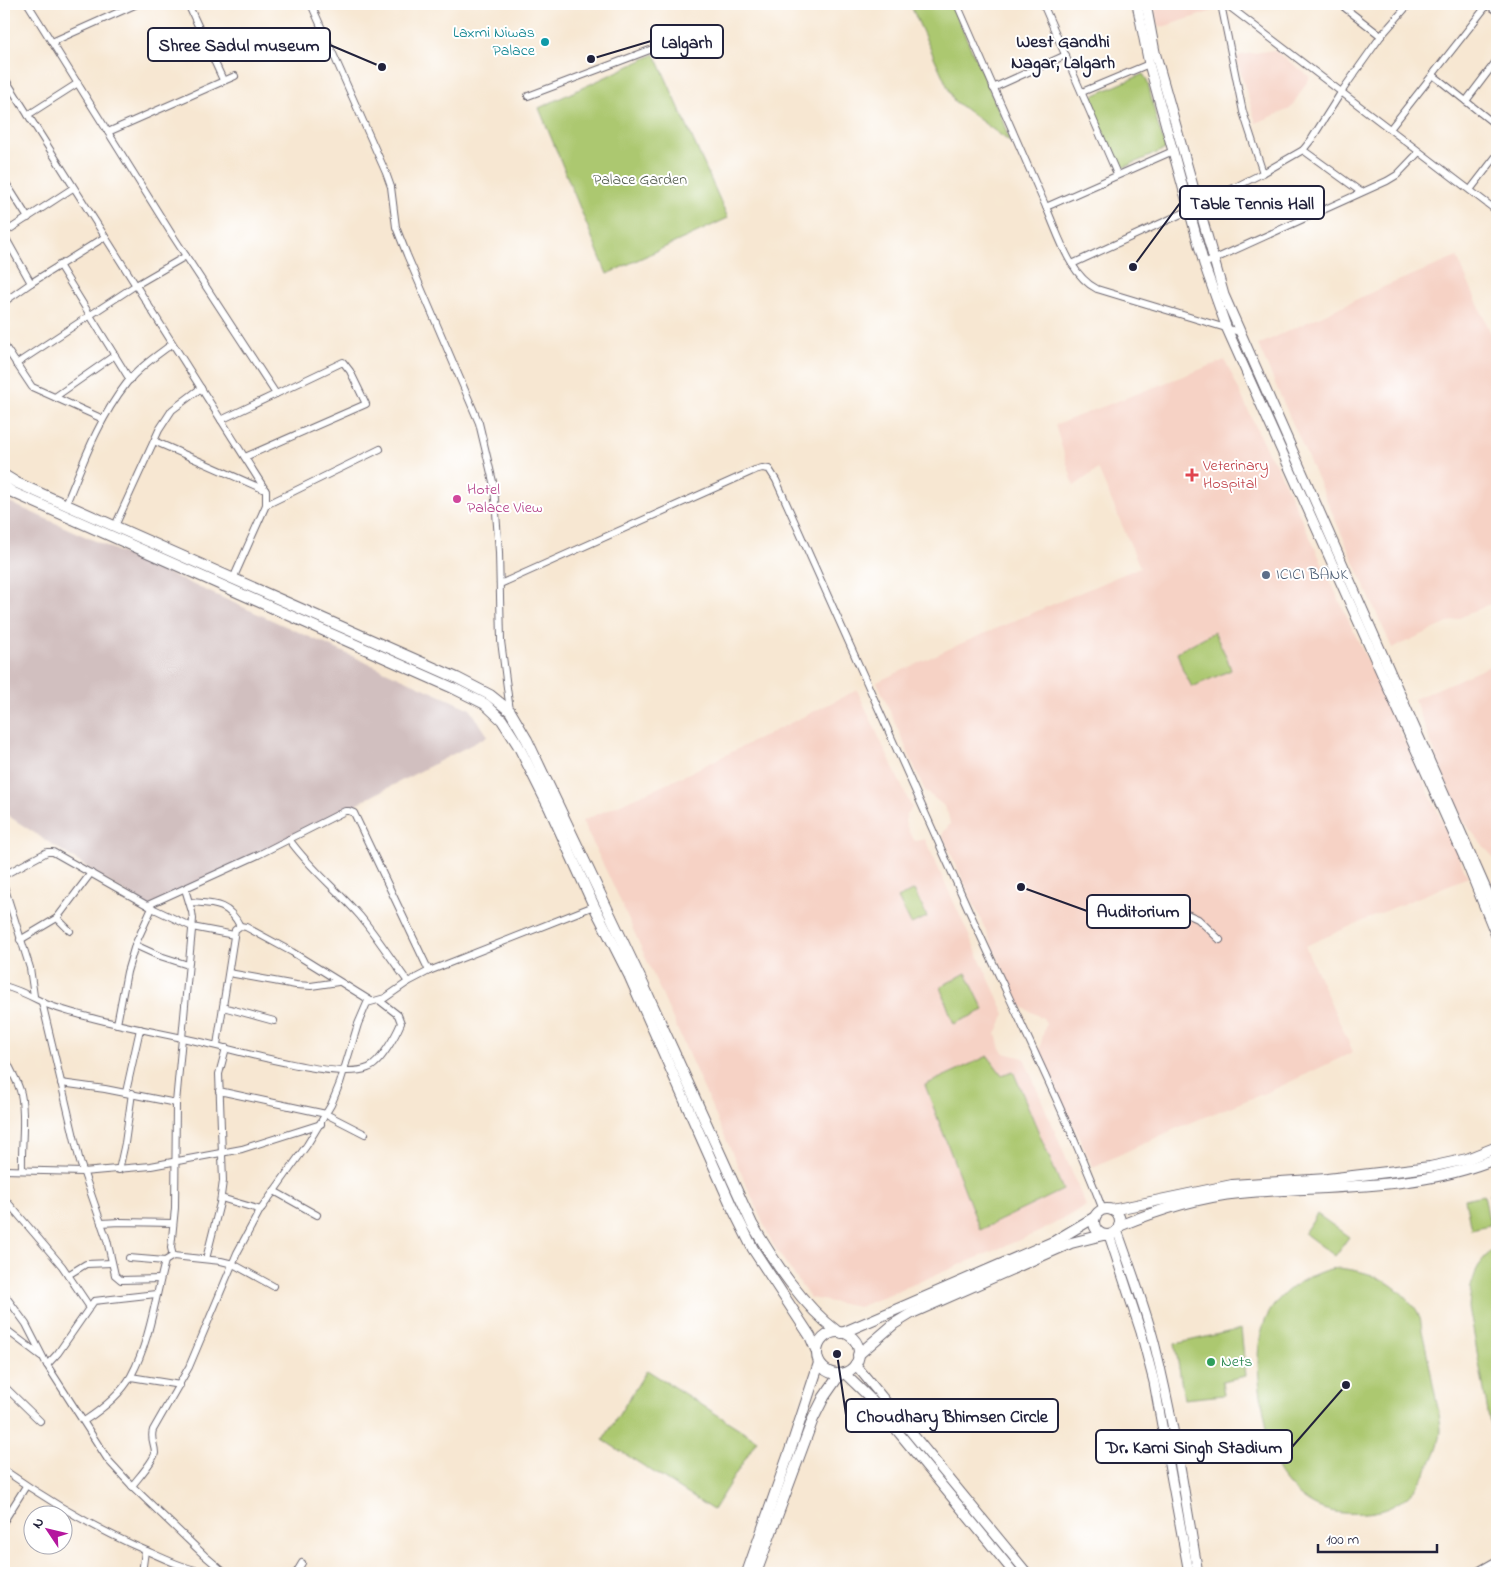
<svg xmlns="http://www.w3.org/2000/svg" width="1501" height="1577" viewBox="0 0 1501 1577" font-family="'Indie Flower',sans-serif">
<style>
.built{fill:#f6d2c5}
.industrial{fill:#d1bfbf}
.green{fill:#acc86f;stroke:#677555}
.lines{fill:none;stroke-linecap:round;stroke-linejoin:round}
.minor-casing{stroke:#6d6770;stroke-width:8}
.tertiary-casing{stroke:#6d6770;stroke-width:11}
.primary-casing{stroke:#6d6770;stroke-width:12}
.minor{stroke:#fff;stroke-width:6}
.tertiary{stroke:#fff;stroke-width:9}
.primary{stroke:#fff;stroke-width:10}
.culture-dot{fill:#0f9aa8;stroke:#fff;stroke-width:2}
.health-dot{fill:#e0444e;stroke:#fff;stroke-width:2}
.hotel-dot{fill:#d1479c;stroke:#fff;stroke-width:2}
.service-dot{fill:#5c6f8a;stroke:#fff;stroke-width:2}
.leisure-dot{fill:#2e9e5b;stroke:#fff;stroke-width:2}
.labels{text-anchor:middle;dominant-baseline:central;stroke-width:4;stroke-linejoin:round;paint-order:stroke}
.culture-label{font-size:16px;fill:#0d838f;stroke:#fff;text-anchor:end}
.park-label{font-size:16px;fill:#525c4d;stroke:#fff}
.health-label{font-size:16px;fill:#be3a42;stroke:#fff;text-anchor:start}
.hotel-label{font-size:16px;fill:#b23c85;stroke:#fff;text-anchor:start}
.service-label{font-size:16px;fill:#4e5e75;stroke:#fff;text-anchor:start}
.leisure-label{font-size:16px;fill:#27864d;stroke:#fff;text-anchor:start}
.neighbourhood-label{font-size:18px;font-weight:bold;fill:#22223b;stroke:#fff}
.leader{fill:none;stroke:#22223b;stroke-width:2}
.callout-dot{fill:#22223b;stroke:#fff;stroke-width:2}
.callout{fill:#fff;stroke:#22223b;stroke-width:2}
.callout-label{font-size:18px;text-anchor:middle;font-weight:bold;fill:#22223b}
</style>
<rect width="100%" height="100%" fill="#fff"/>
<filter id="ink" filterUnits="userSpaceOnUse"><feTurbulence type="fractalNoise" baseFrequency=".02" numOctaves="2"/><feDisplacementMap in="SourceGraphic" scale="10" xChannelSelector="R" yChannelSelector="G"/><feConvolveMatrix kernelMatrix="1 2 1 2 8 2 1 2 1" color-interpolation-filters="sRGB"/></filter>
<filter id="wash" filterUnits="userSpaceOnUse"><feTurbulence type="fractalNoise" baseFrequency=".0096" numOctaves="4" result="noise"/><feDisplacementMap in="SourceGraphic" scale="20" xChannelSelector="R" yChannelSelector="G"/><feGaussianBlur stdDeviation="1.12" result="paint"/><feColorMatrix in="noise" values="0 0 0 0 0 0 0 0 0 0 0 0 0 0 0 0 0 1.4 0 .05"/><feComposite in="paint" operator="in"/></filter>
<g filter="url(#wash)">
<rect width="100%" height="100%" fill="#f7e7d2"/>
<g class="built">
<path d="M1153 4H1213L1216 10 1159 28Z"/>
<path d="M1274 50 1310 77 1290 109 1256 123 1236 58 1241 55Z"/>
<path d="M1457 257 1497 347V601L1392 648 1258 345 1381 288Z"/>
<path d="M1225 360 1268 453 1276 464 1468 877 1388 910 1305 946 1353 1052 1275 1089 1177 1128 1093 1167 1039 1051 1046 1023 1043 1018 1020 1006 942 834 950 824 948 814 943 805 925 791 877 682 953 647 1140 567 1098 469 1074 486 1055 425Z"/>
<path d="M1497 663V862L1463 821 1447 784 1414 699Z"/>
<path d="M857 690 912 808 907 814 905 821 909 832 915 841 925 839 1005 1014 996 1034 999 1045 1004 1053 1024 1058 1086 1206 1041 1231 859 1307 810 1298 773 1245 616 891 582 821 673 781Z"/>
</g>
<path class="industrial" d="M4 500 470 709 488 736 152 910 4 813Z"/>
<g class="green">
<path d="M910 4H951L1000 113 1010 142 954 101Z"/>
<path d="M655 54 728 218 607 274 539 108Z"/>
<path d="M1143 74 1147 80 1157 122 1166 149 1120 169 1088 98Z"/>
<path d="M1214 632 1227 658 1231 670 1192 687 1183 670 1177 652Z"/>
<path d="M914 890 927 917 911 924 898 898Z"/>
<path d="M966 973 984 1010 954 1024 940 987Z"/>
<path d="M988 1056 1002 1075 1013 1071 1063 1190 980 1230 925 1085Z"/>
<path d="M1497 1192V1226H1496L1490 1194Z"/>
<path d="M1484 1195 1490 1225 1471 1229 1465 1199Z"/>
<path d="M1317 1214 1349 1237 1335 1256 1304 1233Z"/>
<path d="M1497 1247V1438L1490 1424 1469 1307 1471 1286 1478 1267 1491 1250Z"/>
<path d="M1335 1268C1365 1270 1389 1278 1409 1301 1412 1304 1416 1308 1418 1313 1421 1318 1421 1325 1422 1331 1427 1352 1431 1373 1435 1394 1437 1406 1441 1420 1441 1431 1440 1445 1432 1462 1425 1474 1412 1497 1391 1512 1365 1513 1334 1515 1312 1510 1290 1486 1285 1480 1280 1475 1277 1468 1269 1451 1268 1431 1264 1413 1255 1364 1250 1314 1297 1284 1308 1277 1323 1270 1335 1268Z"/>
<path d="M1241 1329 1246 1376 1222 1381 1224 1395 1184 1399 1175 1344Z"/>
<path d="M647 1370 757 1440 713 1510 603 1440Z"/>
</g>
</g>
<g filter="url(#ink)">
<g class="lines">
<g class="minor-casing">
<g id="minor">
<path d="M28 4 171 233 276 394 221 420"/>
<path d="M188 4 223 80"/>
<path d="M311 4 386 173 391 187 396 227 407 255 479 423 494 486 499 552 501 641 510 711"/>
<path d="M957 4 1046 207 1173 151"/>
<path d="M1043 4 1117 174"/>
<path d="M1221 4 1243 112 1263 173"/>
<path d="M1226 4 1497 211"/>
<path d="M1340 4 1381 36"/>
<path d="M1487 4 1497 11"/>
<path d="M52 42 137 4"/>
<path d="M1433 75 1497 126"/>
<path d="M4 77 266 491V505L233 579"/>
<path d="M993 88 1066 55"/>
<path d="M1082 92 1149 64"/>
<path d="M528 96 663 45"/>
<path d="M1466 101 1497 60"/>
<path d="M28 115 78 83"/>
<path d="M1390 129 1488 4"/>
<path d="M108 132 235 76"/>
<path d="M1303 150 1361 192"/>
<path d="M4 180 28 218"/>
<path d="M1470 190 1497 155"/>
<path d="M1046 207C1058 233 1069 275 1097 289L1239 332"/>
<path d="M4 233 73 188"/>
<path d="M4 235 31 283 4 302"/>
<path d="M1072 264 1190 210 1263 173 1303 150 1311 140 1342 91 1381 36 1409 4"/>
<path d="M1204 264 1387 181 1397 175 1419 152"/>
<path d="M59 265 130 380"/>
<path d="M31 283 105 237"/>
<path d="M4 345 32 387 103 419"/>
<path d="M16 364 136 285 186 256"/>
<path d="M55 397 115 355"/>
<path d="M154 441 265 490"/>
<path d="M245 457 366 404 350 371 343 362 276 394"/>
<path d="M66 504C83 463 98 420 126 384 138 368 156 356 172 344"/>
<path d="M266 505 380 449"/>
<path d="M115 526 159 430 172 410 201 388"/>
<path d="M500 584 755 470 762 468 769 469 776 480C841 624 904 769 970 913 1015 1012 1064 1109 1103 1210"/>
<path d="M289 839C309 868 337 889 360 916 377 937 392 960 408 982"/>
<path d="M4 875 47 852H53L152 908 192 927 234 935"/>
<path d="M4 886 30 968 34 996"/>
<path d="M189 902C213 904 228 902 240 926"/>
<path d="M148 905 258 855 345 811H349L354 813 429 971"/>
<path d="M1178 910 1198 919 1220 940"/>
<path d="M57 918 91 873"/>
<path d="M20 940 57 918 70 931"/>
<path d="M135 945 157 955 188 965"/>
<path d="M229 973 296 985 311 986 338 982"/>
<path d="M4 986C19 990 28 995 42 1002 51 1007 64 1010 74 1013 114 1025 156 1032 196 1041 233 1049 336 1081 368 1068 380 1064 396 1035 401 1023L398 1015 380 1001"/>
<path d="M42 1002 80 1162 107 1240 115 1275 121 1280 160 1279"/>
<path d="M223 1007 274 1021"/>
<path d="M117 1024 127 972 135 945 152 908"/>
<path d="M217 1045 235 930 240 926 246 927 292 952 371 1001"/>
<path d="M4 1054C8 1067 18 1080 21 1094 26 1118 21 1145 22 1169"/>
<path d="M61 1083 105 1089 176 1103"/>
<path d="M219 1091 326 1114 365 1134"/>
<path d="M126 1092 140 1029"/>
<path d="M4 1170 83 1172 151 1166 242 1149 321 1124"/>
<path d="M119 1170 125 1143 132 1093"/>
<path d="M274 1191 317 1215"/>
<path d="M4 1198 62 1266 89 1306"/>
<path d="M221 1198 261 1210"/>
<path d="M101 1223 120 1222 173 1223"/>
<path d="M173 1256 171 1248 175 1208 176 1103 193 919 192 912 185 889"/>
<path d="M129 1258 165 1261 173 1256 221 1261 233 1264 273 1286"/>
<path d="M206 1259 220 1203 223 1181 219 1074 226 1048"/>
<path d="M68 1275 86 1264 112 1263"/>
<path d="M4 1294 26 1324 47 1365 108 1460 132 1486 204 1555 225 1573"/>
<path d="M4 1328 41 1356"/>
<path d="M47 1365 58 1353 94 1301 156 1294"/>
<path d="M131 1377 180 1385"/>
<path d="M4 1386 40 1421"/>
<path d="M84 1421C101 1410 121 1394 131 1376 150 1341 155 1299 165 1261"/>
<path d="M4 1470C50 1502 95 1529 147 1551 167 1560 186 1569 208 1573"/>
<path d="M132 1486C137 1479 154 1461 155 1453 155 1444 150 1439 153 1430L189 1367 237 1253 259 1212 307 1145 331 1105 340 1083 358 1024 367 1003 385 998 408 982 429 971 594 906"/>
<path d="M4 1521 26 1486"/>
<path d="M142 1573 145 1551"/>
<path d="M296 1573 302 1563"/>
<path d="M1474 1573 1497 1560"/>
<path d="M1487 1573 1497 1567"/>
</g>
</g>
<g class="tertiary-casing">
<g id="tertiary">
<path d="M1137 4 1149 64 1204 264 1227 329 1467 864 1497 938"/>
<path d="M1146 4 1155 52 1224 295 1497 914"/>
<path d="M1117 1230C1130 1267 1144 1304 1154 1342 1173 1418 1185 1496 1198 1573"/>
<path d="M1109 1235 1141 1332 1154 1382 1189 1573"/>
<path d="M855 1364 1027 1573"/>
<path d="M844 1373 871 1399 1014 1573"/>
</g>
</g>
<g class="primary-casing">
<g id="primary">
<path d="M4 475 17 483 457 678 490 695 510 711 527 740 643 984 752 1224C775 1263 802 1305 838 1332"/>
<path d="M4 486 12 492 453 688 485 704 502 720 518 745 549 807 594 906 629 975 732 1207 753 1249 810 1336 817 1352"/>
<circle cx="1107" cy="1222" r="13"/>
<path d="M1112 1210 1232 1185 1327 1179 1430 1167 1467 1159 1497 1147"/>
<path d="M1119 1226C1158 1210 1198 1197 1240 1193 1325 1185 1417 1192 1497 1158"/>
<circle cx="838" cy="1353" r="21"/>
<path d="M842 1333 1055 1241 1095 1217"/>
<path d="M858 1355 894 1324 912 1313 1071 1243 1103 1235"/>
<path d="M747 1573 793 1442 819 1363"/>
<path d="M756 1573 813 1419 824 1397 840 1374"/>
</g>
</g>
<use href="#minor" class="minor"/>
<use href="#tertiary" class="tertiary"/>
<use href="#primary" class="primary"/>
</g>
</g>
<circle class="culture-dot" cx="545" cy="42" r="5"/>
<path class="health-dot" d="M1189.5 467.5h5v5h5v5h-5v5h-5v-5h-5v-5h5z"/>
<circle class="hotel-dot" cx="457" cy="499" r="5"/>
<circle class="service-dot" cx="1266" cy="575" r="5"/>
<circle class="leisure-dot" cx="1211" cy="1362" r="5"/>
<g class="labels">
<g class="culture-label">
<text x="535" y="33">Laxmi Niwas<tspan x="535" dy="18">Palace</tspan></text>
</g>
<g class="park-label">
<text x="640" y="180">Palace Garden</text>
</g>
<g class="health-label">
<text x="1203" y="466">Veterinary<tspan x="1203" dy="18">Hospital</tspan></text>
</g>
<g class="hotel-label">
<text x="467" y="490">Hotel<tspan x="467" dy="18">Palace View</tspan></text>
</g>
<g class="service-label">
<text x="1276" y="575">ICICI BANK</text>
</g>
<g class="leisure-label">
<text x="1221" y="1362">Nets</text>
</g>
<g class="neighbourhood-label">
<text x="1063" y="43">West Gandhi<tspan x="1063" dy="21">Nagar, Lalgarh</tspan></text>
</g>
</g>
<path class="leader" d="M591 59L651 41M382 67L330 45M1133 267L1180 203M1021 887L1087 911M837 1354L846 1415M1346 1385L1292 1447"/>
<g class="callout-dot">
<circle cx="591" cy="59" r="5"/>
<circle cx="382" cy="67" r="5"/>
<circle cx="1133" cy="267" r="5"/>
<circle cx="1021" cy="887" r="5"/>
<circle cx="837" cy="1354" r="5"/>
<circle cx="1346" cy="1385" r="5"/>
</g>
<g class="callout">
<rect x="651" y="25" width="72" height="33" rx="5"/>
<rect x="148" y="28" width="182" height="33" rx="5"/>
<rect x="1180" y="186" width="144" height="33" rx="5"/>
<rect x="1087" y="895" width="103" height="33" rx="5"/>
<rect x="846" y="1399" width="212" height="33" rx="5"/>
<rect x="1096" y="1430" width="196" height="33" rx="5"/>
</g>
<g class="callout-label">
<text x="687" y="48">Lalgarh</text>
<text x="239" y="51">Shree Sadul museum</text>
<text x="1252" y="209">Table Tennis Hall</text>
<text x="1138" y="917">Auditorium</text>
<text x="952" y="1422">Choudhary Bhimsen Circle</text>
<text x="1194" y="1453">Dr. Karni Singh Stadium</text>
</g>
<rect width="1501" height="1577" fill="none" stroke="#fff" stroke-width="20"/>
<g transform="translate(48 1530) rotate(305)"><circle r="24" fill="#ffffff" stroke="#a7a7b1"/>
<path d="M0-4L9 19L0 12L-9 19Z" fill="#b5179e"/>
<text y="-8" font-size="14" font-weight="bold" text-anchor="middle" fill="#22223b">N</text>
</g>
<path d="M1318 1544v8h119v-8" fill="none" stroke="#22223b" stroke-width="2.5"/>
<text x="1326" y="1544" font-size="15" fill="#22223b" stroke="#ffffff" stroke-width="4" paint-order="stroke">100 m</text>
</svg>
